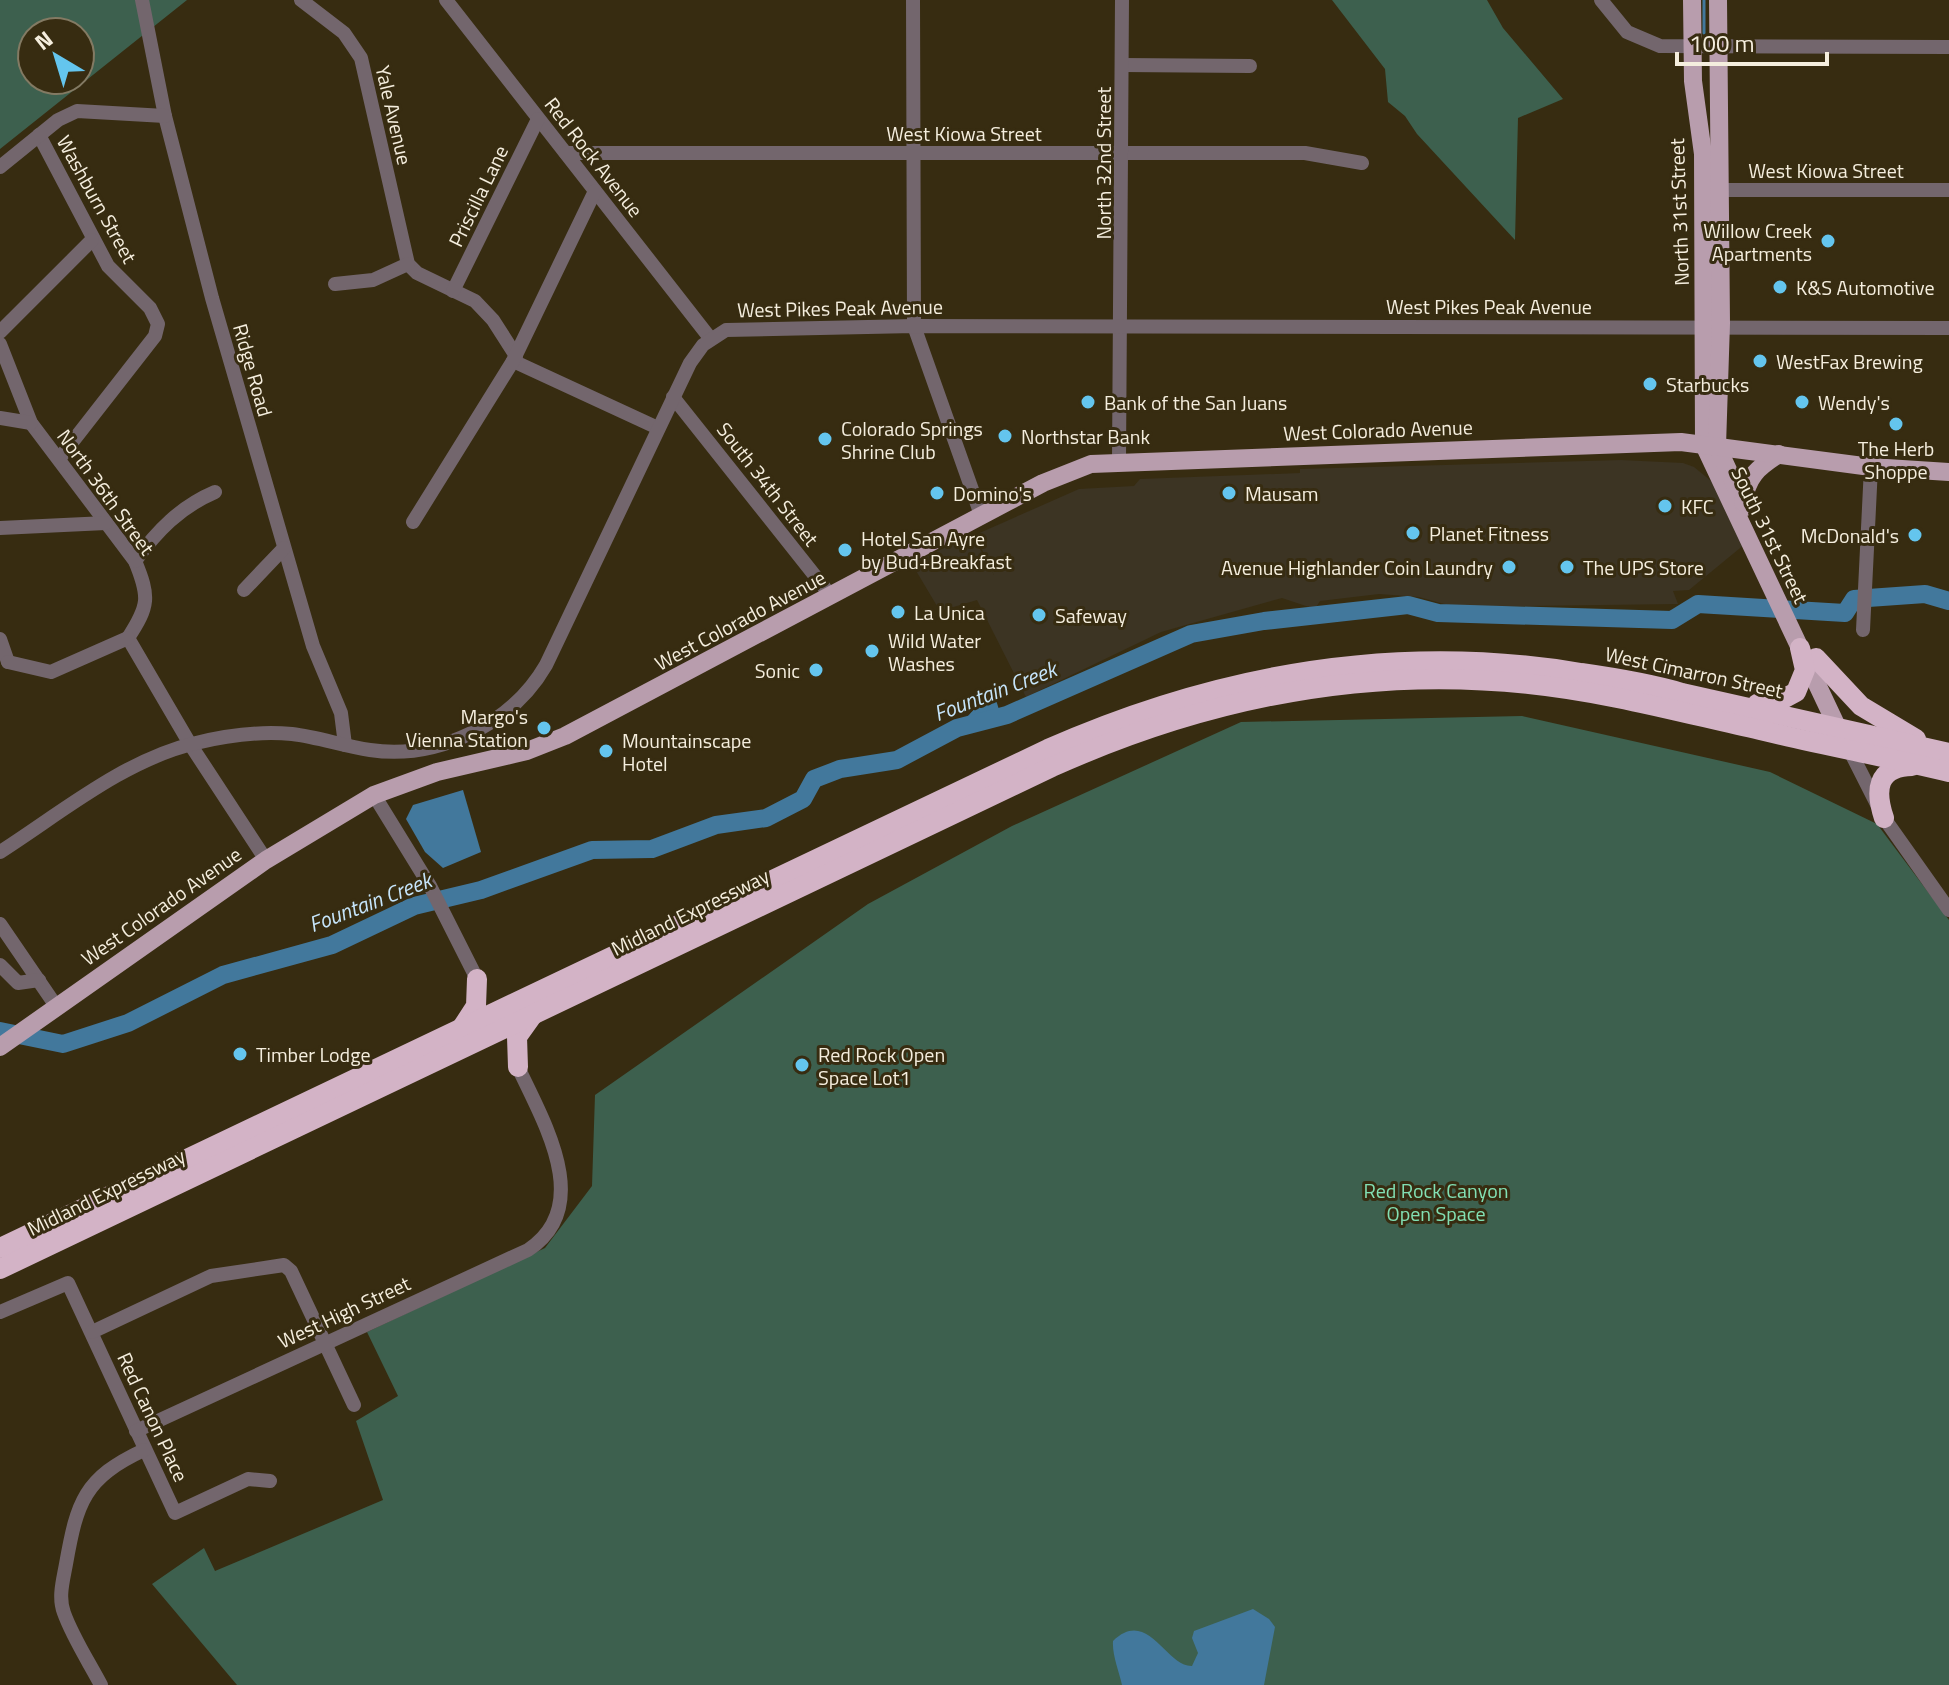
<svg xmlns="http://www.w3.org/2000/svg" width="1949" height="1685" viewBox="0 0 1949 1685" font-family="'Titillium Web',sans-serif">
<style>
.commercial{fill:#3c3423}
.green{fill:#3d604e;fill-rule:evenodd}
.water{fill:#42789c}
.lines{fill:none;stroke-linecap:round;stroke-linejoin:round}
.stream{stroke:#42789c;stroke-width:3}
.river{stroke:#42789c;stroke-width:18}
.minor{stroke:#73666d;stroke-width:14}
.major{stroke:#b89dad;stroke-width:18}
.highway{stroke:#d3b3c6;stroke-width:20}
.poi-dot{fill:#64c5ee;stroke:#372c11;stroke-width:3}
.labels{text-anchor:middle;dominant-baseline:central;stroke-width:6;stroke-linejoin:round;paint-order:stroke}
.street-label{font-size:20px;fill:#f5eede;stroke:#372c11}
.poi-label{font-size:20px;fill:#f5eede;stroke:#372c11;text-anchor:start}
.park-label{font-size:20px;fill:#82e0b4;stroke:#372c11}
.water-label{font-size:22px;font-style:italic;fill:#c6e5fb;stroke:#372c11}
</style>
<rect width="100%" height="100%" fill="#372c11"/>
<path class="commercial" d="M1621 460 1683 463 1694 467 1716 485 1745 544 1689 590 1673 591 1678 604 1455 607 1419 597 1379 594 1320 601 1315 609 1282 598 1161 632 1026 697 977 600 940 611 912 564 972 534 994 575 975 535 1079 489 1134 486 1140 479 1300 473V469Z"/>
<g class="green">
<path d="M0 0H187L0 149ZM32 32H80V80H32Z"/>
<path d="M1332 0H1487L1503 28 1563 99 1518 118 1515 240 1417 134 1405 116 1388 102 1385 69Z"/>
<path d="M1522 716 1770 772 1877 824 1949 920V1685H237L152 1584 204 1548 215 1571 383 1500 356 1421 398 1396 367 1332 545 1248 592 1186 595 1095 868 904 1012 826 1241 722Z"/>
</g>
<g class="water">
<path d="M995 697 1003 722 982 729 963 730 961 724 975 708Z"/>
<path d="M463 790 481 852 443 868 425 852 406 819 413 805Z"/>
<path d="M1253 1609 1269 1619 1275 1627 1264 1685H1122C1119 1671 1112 1655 1113 1641 1148 1607 1166 1667 1192 1666L1198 1653 1192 1638 1194 1631Z"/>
</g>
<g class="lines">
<path class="stream" d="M1704 33V0"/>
<path class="river" d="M0 1031 63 1044 128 1023 223 975 332 945 414 906 481 890 592 850 652 849 716 825 766 818 803 799 814 779 840 769 897 760 957 728 1007 715 1191 634 1264 621 1408 605 1438 613 1672 620 1698 604 1845 613 1854 599 1925 594 1949 601"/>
<g class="minor">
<path d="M142 0 165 116 212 298 313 646 341 713 345 745"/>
<path d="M301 0 344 33 361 58 408 264 417 273 475 301 493 320 516 356"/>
<path d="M446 0 710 338"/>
<path d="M913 0 914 326 981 515"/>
<path d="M1601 0 1627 32 1660 46 1949 47"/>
<path d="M1123 65 1250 66"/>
<path d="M39 135 108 266 150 308 158 324 155 336 59 459"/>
<path d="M566 153H1305L1362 163"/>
<path d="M0 167 58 120 77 111 165 116"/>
<path d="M1709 190H1949"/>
<path d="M335 284 373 280 408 264"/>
<path d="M453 291 538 119"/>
<path d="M0 332 92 240"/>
<path d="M0 344 31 423 135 561C150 597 149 606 128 638L190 744 266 860"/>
<path d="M513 361 658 428"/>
<path d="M673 397 831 596"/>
<path d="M0 418 31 423"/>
<path d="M1119 460 1122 0"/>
<path d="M413 522 513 361 595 191"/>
<path d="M0 528 106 523"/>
<path d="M135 561C157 531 180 507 215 492"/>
<path d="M244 590 284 548"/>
<path d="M1863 630 1871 467"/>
<path d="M0 639 8 662"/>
<path d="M8 662 51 672 128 638"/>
<path d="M1849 749 1884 818 1949 910"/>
<path d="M374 795 430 886 477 979"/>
<path d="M0 852C61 813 124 760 196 743 228 735 258 731 292 734 318 737 343 746 370 750 438 760 512 724 546 665L690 363 703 345 726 330 914 326 1949 328"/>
<path d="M0 924 56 1006"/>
<path d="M0 965 18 983 39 980"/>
<path d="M0 1312 68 1283 175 1513 248 1479 270 1481"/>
<path d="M92 1332 211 1276 284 1265 291 1271 354 1405"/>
<path d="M136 1431 528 1250C595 1206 543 1121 518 1067"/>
<path d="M101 1685C89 1662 73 1638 64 1613 58 1597 63 1581 66 1564 77 1502 84 1478 144 1450"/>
</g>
<g class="major">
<path d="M1692 0 1693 81 1703 154 1704 445 1842 737"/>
<path d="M1718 0 1721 323 1717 446 1745 507"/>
<path d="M1743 502C1748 476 1757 468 1779 454"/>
<path d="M0 1047 266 860 374 795 437 772 527 751 565 736 1043 483 1091 464 1681 442 1871 467 1949 472"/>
</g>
<g class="highway">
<path d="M1816 658 1861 706 1916 739"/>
<path d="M1757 704 1772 705 1796 692 1805 670 1800 648"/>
<path d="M1884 818C1875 791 1876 767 1912 766"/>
<path d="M463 1026 476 1006 477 979"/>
<path d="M518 1067 517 1037 532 1016"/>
<path d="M0 1248 1048 749C1218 674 1396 642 1581 673 1616 678 1648 683 1682 693L1949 753"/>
<path d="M0 1269 1052 767C1203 699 1363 666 1529 684 1607 692 1683 713 1760 730 1823 745 1886 757 1949 772"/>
</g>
</g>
<g class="poi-dot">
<circle cx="1828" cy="241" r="8"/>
<circle cx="1780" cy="287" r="8"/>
<circle cx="1760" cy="361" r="8"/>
<circle cx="1650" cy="384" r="8"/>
<circle cx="1088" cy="402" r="8"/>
<circle cx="1802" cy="402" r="8"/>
<circle cx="1896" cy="424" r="8"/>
<circle cx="1005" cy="436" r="8"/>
<circle cx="825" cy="439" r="8"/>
<circle cx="937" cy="493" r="8"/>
<circle cx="1229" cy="493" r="8"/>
<circle cx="1665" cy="506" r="8"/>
<circle cx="1413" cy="533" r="8"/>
<circle cx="1915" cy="535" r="8"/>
<circle cx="845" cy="550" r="8"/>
<circle cx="1509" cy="567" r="8"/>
<circle cx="1567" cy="567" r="8"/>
<circle cx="898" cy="612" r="8"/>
<circle cx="1039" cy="615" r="8"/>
<circle cx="872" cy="651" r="8"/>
<circle cx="816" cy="670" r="8"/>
<circle cx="544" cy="728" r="8"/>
<circle cx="606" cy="751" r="8"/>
<circle cx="240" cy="1054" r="8"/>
<circle cx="802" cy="1065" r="8"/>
</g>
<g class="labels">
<g class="street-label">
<text transform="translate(394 115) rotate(77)">Yale Avenue</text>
<text x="964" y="133">West Kiowa Street</text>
<text transform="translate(594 157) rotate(52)">Red Rock Avenue</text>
<text transform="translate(1103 163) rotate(-90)">North 32nd Street</text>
<text x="1826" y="170">West Kiowa Street</text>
<text transform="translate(478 196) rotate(-64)">Priscilla Lane</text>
<text transform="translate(97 199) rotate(61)">Washburn Street</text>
<text transform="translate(1679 212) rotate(-92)">North 31st Street</text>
<text x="1489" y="306">West Pikes Peak Avenue</text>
<text transform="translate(840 308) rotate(-1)">West Pikes Peak Avenue</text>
<text transform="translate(253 370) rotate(74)">Ridge Road</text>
<text transform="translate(1378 430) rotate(-2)">West Colorado Avenue</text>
<text transform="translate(768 484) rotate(52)">South 34th Street</text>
<text transform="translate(106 492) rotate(54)">North 36th Street</text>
<text transform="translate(1770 535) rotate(64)">South 31st Street</text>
<text transform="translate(740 620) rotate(-28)">West Colorado Avenue</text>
<text transform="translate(1694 672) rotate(12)">West Cimarron Street</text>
<text transform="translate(161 906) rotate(-35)">West Colorado Avenue</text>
<text transform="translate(690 912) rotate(-26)">Midland Expressway</text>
<text transform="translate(106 1192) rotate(-26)">Midland Expressway</text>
<text transform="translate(344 1312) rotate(-25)">West High Street</text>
<text transform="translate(153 1417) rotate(65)">Red Canon Place</text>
</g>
<g class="poi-label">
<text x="1812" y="230" text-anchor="end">Willow Creek<tspan x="1812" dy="23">Apartments</tspan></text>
<text x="1796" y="287">K&amp;S Automotive</text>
<text x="1776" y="361">WestFax Brewing</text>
<text x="1666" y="384">Starbucks</text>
<text x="1104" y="402">Bank of the San Juans</text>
<text x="1818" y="402">Wendy's</text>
<text x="841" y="428">Colorado Springs<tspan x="841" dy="23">Shrine Club</tspan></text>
<text x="1021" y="436">Northstar Bank</text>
<text x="1896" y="448" text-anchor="middle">The Herb<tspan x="1896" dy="23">Shoppe</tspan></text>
<text x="953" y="493">Domino's</text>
<text x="1245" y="493">Mausam</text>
<text x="1681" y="506">KFC</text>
<text x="1429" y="533">Planet Fitness</text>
<text x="1899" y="535" text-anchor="end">McDonald's</text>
<text x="861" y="538">Hotel San Ayre<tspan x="861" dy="23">by Bud+Breakfast</tspan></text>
<text x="1493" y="567" text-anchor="end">Avenue Highlander Coin Laundry</text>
<text x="1583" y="567">The UPS Store</text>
<text x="914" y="612">La Unica</text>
<text x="1055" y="615">Safeway</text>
<text x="888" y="640">Wild Water<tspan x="888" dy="23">Washes</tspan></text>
<text x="800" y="670" text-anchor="end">Sonic</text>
<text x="528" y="716" text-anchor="end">Margo's<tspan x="528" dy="23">Vienna Station</tspan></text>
<text x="622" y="740">Mountainscape<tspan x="622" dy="23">Hotel</tspan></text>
<text x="256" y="1054">Timber Lodge</text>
<text x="818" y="1054">Red Rock Open<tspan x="818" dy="23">Space Lot1</tspan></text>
</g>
<g class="park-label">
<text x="1436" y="1190">Red Rock Canyon<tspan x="1436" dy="23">Open Space</tspan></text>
</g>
<g class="water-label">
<text transform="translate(995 691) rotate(-21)">Fountain Creek</text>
<text transform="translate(370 902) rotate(-21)">Fountain Creek</text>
</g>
</g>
<g transform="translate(56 56) rotate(322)"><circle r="38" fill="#372c11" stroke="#837a63" stroke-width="2"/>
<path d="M0-6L14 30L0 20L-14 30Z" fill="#64c5ee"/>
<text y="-12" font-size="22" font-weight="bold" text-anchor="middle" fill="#f5eede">N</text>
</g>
<path d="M1677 52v12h150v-12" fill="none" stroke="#f5eede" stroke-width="4"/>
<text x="1689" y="52" font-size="24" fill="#f5eede" stroke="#372c11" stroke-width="6" paint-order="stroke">100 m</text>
</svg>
